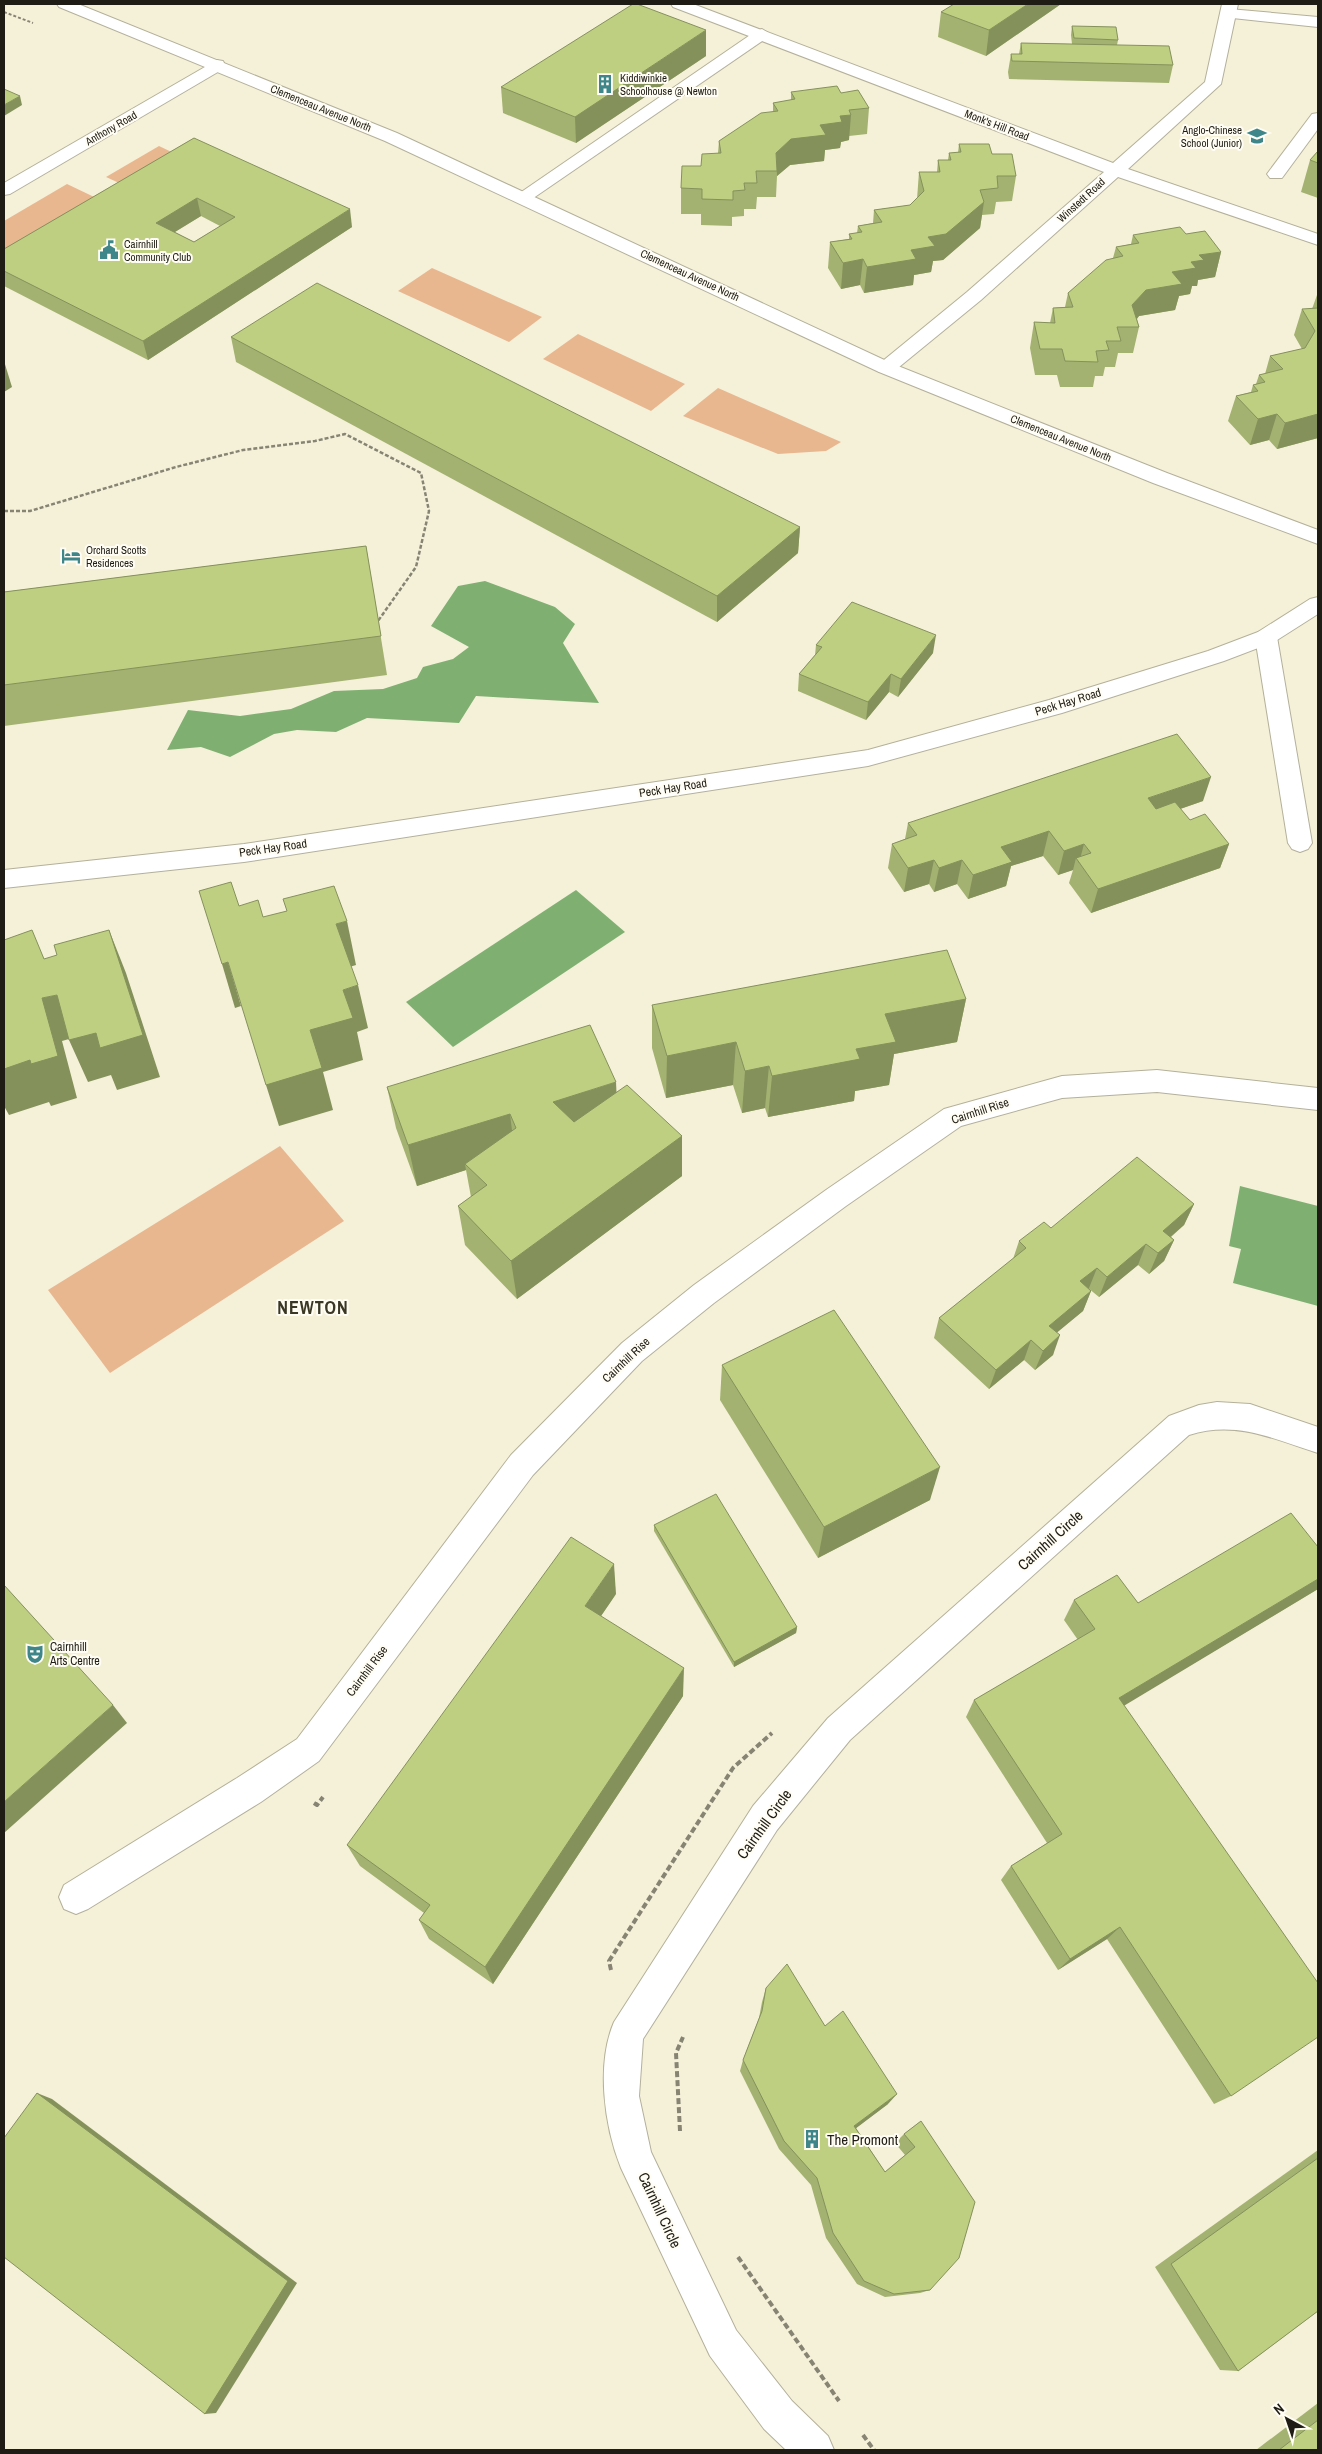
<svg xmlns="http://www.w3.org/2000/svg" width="1322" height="2454" viewBox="0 0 1322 2454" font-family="'Archivo Narrow',sans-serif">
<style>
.green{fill:#e8b790}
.water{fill:#7fb071}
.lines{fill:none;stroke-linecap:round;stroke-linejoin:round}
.lane-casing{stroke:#b4b09a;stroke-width:2}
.street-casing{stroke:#b4b09a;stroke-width:2}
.secondary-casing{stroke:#b4b09a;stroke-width:2}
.path-far2{stroke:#878474;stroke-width:2;stroke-dasharray:3 2;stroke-linecap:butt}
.path-far1{stroke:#878474;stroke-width:2.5;stroke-dasharray:4 2;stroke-linecap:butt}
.path{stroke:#878474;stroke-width:4;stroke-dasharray:6 3;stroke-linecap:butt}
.lane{fill:#fff;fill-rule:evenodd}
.street{fill:#fff;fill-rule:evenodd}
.secondary{fill:#fff;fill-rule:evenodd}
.wall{fill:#a3b270;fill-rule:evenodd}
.shaded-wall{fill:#85915b}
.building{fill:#becf82;stroke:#85915b;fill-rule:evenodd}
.labels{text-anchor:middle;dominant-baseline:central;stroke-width:4;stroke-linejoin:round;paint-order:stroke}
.far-poi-label{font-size:11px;fill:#1e1c14;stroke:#fffdf4;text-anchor:start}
.far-street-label{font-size:11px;fill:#1e1c14;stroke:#fffdf4}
.street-label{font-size:12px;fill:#1e1c14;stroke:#fffdf4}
.poi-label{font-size:12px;fill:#1e1c14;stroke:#fffdf4;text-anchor:start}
.near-street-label{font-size:15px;fill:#1e1c14;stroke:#fffdf4}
.near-poi-label{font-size:15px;fill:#1e1c14;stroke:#fffdf4;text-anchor:start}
.district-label{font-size:18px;font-weight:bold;letter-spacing:1px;fill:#3a3724;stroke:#fffdf4}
</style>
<rect width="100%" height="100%" fill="#f5f1d9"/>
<g class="green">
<path d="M159 146 182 157 130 188 106 177Z"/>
<path d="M67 184 113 206 4 270V221Z"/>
<path d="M432 268 542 317 509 342 398 291Z"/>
<path d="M578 334 685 384 651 411 543 359Z"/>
<path d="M718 388 841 442 826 451 778 454 683 416Z"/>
<path d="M280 1146 344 1221 110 1373 48 1290Z"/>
</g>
<g class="water">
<path d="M485 581 555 607 575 624 563 643 599 703 476 696 459 723 367 718 336 732 297 730 274 734 230 757 201 747 167 750 188 710 240 716 291 709 334 691 383 689 417 678 423 667 453 659 469 647 431 626 458 586Z"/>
<path d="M576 890 625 932 453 1047 406 1002Z"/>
<path d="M1240 1186 1318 1206V1306L1233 1283 1241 1249 1229 1246Z"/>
</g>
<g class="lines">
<g class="lane-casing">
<g id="lane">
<path d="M1229 9 1318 17V27L1223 17 1221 14Z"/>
<path d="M762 29 770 34 768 37 529 201H517L514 197 756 31Z"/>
<path d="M1318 113V129L1282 178H1270L1267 174 1312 114Z"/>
<path d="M1266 630 1274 632 1277 637 1312 843 1308 849 1300 852 1292 849 1288 843 1255 637 1258 632Z"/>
</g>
</g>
<g class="street-casing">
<g id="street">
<path d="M671 4H693L1113 163 1205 82 1222 4H1238L1221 84 1128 169 1318 234V245L1118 177 981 300 893 372H879L876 368 879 364 967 292 1104 172 673 7Z"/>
<path d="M217 60 223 61 225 65 223 69 10 194 4 195V183Z"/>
<path d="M1318 597V614L1274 642 1224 661 1062 713 868 766 244 862 4 888V870L244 844 868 750 1049 700 1208 651 1258 632 1310 599Z"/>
<path d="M1157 1070 1318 1088V1110L1157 1092 1062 1098 961 1126 846 1206 714 1303 642 1361 533 1475 319 1761 261 1802 88 1909 76 1914 64 1909 59 1897 64 1885 237 1778 297 1739 511 1455 622 1343 694 1285 826 1190 944 1109 1062 1076Z"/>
<path d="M1217 1402 1250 1404 1318 1427V1453C1274 1439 1236 1420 1189 1435L850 1740 777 1830 643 2039 639 2096 651 2152 736 2330 792 2401 828 2436 834 2450H786L764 2429 710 2356 621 2168C604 2126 596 2064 614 2022L753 1806 828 1718 1169 1416 1199 1405Z"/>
</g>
</g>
<g class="secondary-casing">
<path id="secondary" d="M57 4H78L397 133 893 364 1167 473 1318 530V544L1153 483 879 372 385 141 59 7Z"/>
</g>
<path class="path-far2" d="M4 12 33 23"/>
<path class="path-far1" d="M4 511H30L176 467 243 450 315 441 345 434 421 473 429 511 416 567 378 621"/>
<g class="path">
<path d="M314 1803 317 1805 323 1797"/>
<path d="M611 1970 609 1961 733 1768 772 1733"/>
<path d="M680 2131 676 2053 683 2037"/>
<path d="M738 2257 839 2401"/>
<path d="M863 2435 874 2450"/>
</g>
<use href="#lane" class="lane"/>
<use href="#street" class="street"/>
<use href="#secondary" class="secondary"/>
</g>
<g class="wall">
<path d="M1061 4 986 56 938 37 941 12Z"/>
<path d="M1072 26 1118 40 1117 45 1173 65 1169 83 1009 79 1008 72 1011 54H1019L1021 43 1072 44 1071 35Z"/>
<path d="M706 56 576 143 503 113 501 87Z"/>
<path d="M791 92 841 93 869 108 867 134 849 136V140L841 142 840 148 825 150 824 161 790 165 777 176 776 197H757L756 209H744V216L732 217V226L701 225V214H681V188L701 166 718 153 719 141 773 112V103L791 100Z"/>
<path d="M194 138 352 227 148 360 4 286V249ZM201 216 220 226 194 242 175 232Z"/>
<path d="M959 144 992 154 1016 176 1012 201 996 202 994 214 982 215 980 228 943 260 933 261 931 272 914 275 913 285 864 293 860 285 841 289 828 268 830 242 849 239V234L857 233 858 226 873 223 874 210 910 205 917 199 919 172H937L938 160H948L949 153H958Z"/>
<path d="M1318 151V198L1301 192 1310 160Z"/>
<path d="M1186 234 1221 252 1215 277 1198 280 1197 286H1192L1190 294 1179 296 1175 310 1139 316 1137 319 1139 327 1133 353H1118L1115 367H1105L1103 376H1095L1093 387H1060L1057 375H1035L1030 348 1034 322 1050 323 1053 308 1065 307 1068 293 1113 258 1116 247 1131 244 1133 235Z"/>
<path d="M1317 295H1318V438L1277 449 1269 440 1250 445 1228 421 1236 396 1251 392 1253 385 1256 384 1259 375 1265 374 1270 356 1302 349 1294 335 1302 309H1312Z"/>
<path d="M231 337 800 527 798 553 717 622 236 362Z"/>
<path d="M366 546 387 675 4 726V592Z"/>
<path d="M816 645 933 653 898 697 889 692 866 720 798 691 799 674 815 655Z"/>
<path d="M1203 801 1180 809 1190 820 1229 844 1220 868 1091 913 1069 883 1073 870 1058 875 1043 856 1011 866 1006 886 968 899 957 884 934 892 929 884 904 892 888 868 892 844 905 839 908 823Z"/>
<path d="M966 999 957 1042 894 1054 889 1085 855 1091 854 1101 768 1117 765 1108 742 1113 733 1085 666 1098 652 1048V1005Z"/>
<path d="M387 1087 617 1092 682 1136V1176L517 1299 465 1245 458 1206 471 1197 466 1170 417 1186 396 1128Z"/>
<path d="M1194 1204 1184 1225 1171 1237 1174 1240 1164 1261 1149 1274 1138 1265 1099 1297 1088 1288 1091 1291 1083 1311 1057 1332 1053 1355 1035 1370 1024 1360 989 1389 934 1338 939 1318 1013 1259 1019 1241 1051 1228Z"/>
<path d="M722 1365 930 1500 818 1558 720 1400Z"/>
<path d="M654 1525 797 1627 796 1633 734 1667 654 1531Z"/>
<path d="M1318 1547V1589L1124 1705 1231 2096 1214 2104 1107 1939 1058 1970 1001 1880 1011 1866 1047 1843 966 1717 974 1700 1078 1640 1064 1620 1074 1600 1138 1603Z"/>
<path d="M616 1594 601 1616 683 1696 493 1984 429 1939 419 1920 424 1913 360 1866 347 1845Z"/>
<path d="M766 1988 825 2026 888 2104 856 2128 885 2172 905 2155 895 2143 904 2134 921 2121 930 2290 920 2293 885 2297 857 2284 826 2238 811 2185 779 2149 740 2071 743 2060 759 2018 762 2002Z"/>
<path d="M1318 2150V2311L1238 2371 1220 2370 1155 2267Z"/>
<path d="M1318 2403V2450H1256Z"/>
</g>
<g class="shaded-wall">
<path d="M1028 4H1061L986 56 989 30Z"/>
<path d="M706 30V56L576 143 575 117Z"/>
<path d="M20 96 22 105 4 116V105Z"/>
<path d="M851 115 849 140 841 142 840 148 825 150 824 161 790 165 777 176 776 153 791 139 820 125 840 116Z"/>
<path d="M197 198 201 216 160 241 156 223Z"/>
<path d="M984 202 980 228 943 260 933 261 931 272 914 275 913 285 864 293 867 267 911 250 928 237Z"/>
<path d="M350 209 352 227 148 360 143 341Z"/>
<path d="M1221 252 1215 277 1198 280 1197 286H1192L1190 294 1179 296 1175 310 1139 316 1130 327 1132 305 1146 290 1172 272 1191 262 1199 255Z"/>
<path d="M863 259 860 285 841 289 843 263Z"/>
<path d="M4 361 12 387 4 392Z"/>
<path d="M1277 414 1269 440 1250 445 1258 419Z"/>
<path d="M1318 414V438L1277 449 1285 423Z"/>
<path d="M800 527 798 553 717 622V596Z"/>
<path d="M936 635 933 653 898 697 901 679Z"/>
<path d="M891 674 889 692 866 720 868 702Z"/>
<path d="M1211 777 1203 801 1140 823 1148 798Z"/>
<path d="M1049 831 1043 856 1011 866 1006 886 968 899 973 875 1001 847Z"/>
<path d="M1084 844 1079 863 1076 858 1073 870 1058 875 1064 851Z"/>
<path d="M1229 844 1220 868 1091 913 1098 889Z"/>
<path d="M934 860 929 884 904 892 908 868Z"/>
<path d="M962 860 957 884 934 892 939 868Z"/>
<path d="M347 921 356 965 346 968 336 924Z"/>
<path d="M109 930 126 973 160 1077 117 1090 111 1075 88 1082 69 1040Z"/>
<path d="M228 962 241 1006 235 1008 222 964Z"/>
<path d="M358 985 368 1028 357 1032 363 1060 323 1072 333 1110 279 1126 266 1085 343 990Z"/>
<path d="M57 995 76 1037 62 1041 77 1098 51 1106 49 1102 9 1115 4 1106V1069L42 998Z"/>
<path d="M966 999 957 1042 894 1054 889 1085 855 1091 854 1101 768 1117 772 1076 856 1049 885 1014Z"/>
<path d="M736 1042 733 1085 666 1098 667 1056Z"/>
<path d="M769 1066 765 1108 742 1113 745 1071Z"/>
<path d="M616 1082 618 1124 557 1143 553 1102Z"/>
<path d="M510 1114 515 1155 465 1164 466 1170 417 1186 408 1145Z"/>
<path d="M682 1136V1176L517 1299 511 1261Z"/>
<path d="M1194 1204 1184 1225 1154 1251 1163 1231Z"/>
<path d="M1174 1240 1164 1261 1149 1274 1158 1253Z"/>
<path d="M1146 1244 1138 1265 1099 1297 1107 1277Z"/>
<path d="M1097 1268 1089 1288 1072 1301 1080 1281Z"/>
<path d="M1091 1291 1083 1311 1042 1345 1049 1326Z"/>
<path d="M1060 1335 1053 1355 1035 1370 1043 1351Z"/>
<path d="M1031 1340 1024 1360 989 1389 996 1370Z"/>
<path d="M940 1467 930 1500 818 1558 824 1527Z"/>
<path d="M614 1564 616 1594 588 1635 585 1606Z"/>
<path d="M1318 1579V1589L1107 1716 1119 1698Z"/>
<path d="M797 1627 796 1633 734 1667V1662Z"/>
<path d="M684 1668 683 1696 493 1984 485 1967Z"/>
<path d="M113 1705 127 1723 4 1833V1802Z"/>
<path d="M1120 1927 1107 1939 1058 1970 1070 1959Z"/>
<path d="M37 2093 52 2099 297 2283 216 2413 205 2414Z"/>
<path d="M897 2094 888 2104 847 2135 854 2126Z"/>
</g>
<g class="building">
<path d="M633 4H637L706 30 575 117 501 87Z"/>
<path d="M954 4H1028L989 30 941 12Z"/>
<path d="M1072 26 1116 27 1118 40 1074 38Z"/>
<path d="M1021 43 1169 46 1173 65 1012 61 1011 54H1022Z"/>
<path d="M837 86 841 93 858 90 869 108 849 110 851 115 840 116 842 122 820 125 826 135 791 139 776 153 777 171H756L757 183H744L745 190 733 191V200L702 199V189L681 188 682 166H701L702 154 721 153 719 141 761 113 778 111 773 103 795 99 791 92Z"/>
<path d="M4 89 20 96 4 105Z"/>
<path d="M194 138 350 209 143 341 4 271V249ZM197 198 235 217 194 242 156 223Z"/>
<path d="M959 144H989L992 154H1012L1016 176H997L998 188 980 190 984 202 946 234 928 237 935 246 911 250 916 259 867 267 863 259 843 263 830 242 852 239 849 234 862 232 858 226 882 222 874 210 910 205 924 191 919 172H940L938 160H951L949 153 961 152Z"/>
<path d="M1318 151V163L1310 160Z"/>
<path d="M1180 227 1186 234 1205 231 1221 252 1199 255 1204 260 1191 262 1196 268 1172 272 1182 284 1146 290 1132 305 1139 327H1117L1121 341H1106L1109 350 1096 351 1098 362 1065 361 1062 349H1040L1034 322 1055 323 1053 308 1073 307 1068 293 1106 260 1123 256 1116 247 1139 243 1133 235Z"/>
<path d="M317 283 800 527 717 596 231 337Z"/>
<path d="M1318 308V414L1285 423 1277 414 1258 419 1236 396 1258 391 1253 385 1265 382 1259 375 1283 369 1270 356 1305 348 1315 331 1302 309Z"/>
<path d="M366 546 381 636 4 685V592Z"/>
<path d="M852 602 936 635 901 679 891 674 868 702 799 674 822 647 816 645Z"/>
<path d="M1177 734 1211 777 1148 798 1156 809 1175 802 1190 820 1205 814 1229 844 1098 889 1076 858 1091 853 1084 844 1064 851 1049 831 1001 847 1012 862 973 875 962 860 939 868 934 860 908 868 892 844 917 835 908 823Z"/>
<path d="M231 882 239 906 258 900 263 917 287 911 283 899 334 886 347 921 336 924 358 985 343 990 353 1018 310 1030 322 1068 266 1085 228 962 222 964 199 891Z"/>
<path d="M32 930 44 959 57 955 54 945 109 930 143 1035 100 1048 96 1033 69 1040 57 995 42 998 58 1056 31 1064 30 1060 4 1069V940Z"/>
<path d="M947 950 966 999 885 1014 896 1042 856 1049 860 1059 772 1076 769 1066 745 1071 736 1042 667 1056 652 1005Z"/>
<path d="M590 1025 616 1082 553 1102 574 1122 627 1085 682 1136 511 1261 458 1206 487 1185 465 1164 516 1128 510 1114 408 1145 387 1087Z"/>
<path d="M1137 1157 1194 1204 1163 1231 1174 1240 1158 1253 1146 1244 1107 1277 1097 1268 1080 1281 1091 1291 1049 1326 1060 1335 1043 1351 1031 1340 996 1370 939 1318 1026 1248 1019 1241 1044 1222 1051 1228Z"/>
<path d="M834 1310 940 1467 824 1527 722 1365Z"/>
<path d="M716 1494 797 1627 734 1662 654 1525Z"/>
<path d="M1291 1513 1318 1547V1579L1119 1698 1318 1983V2037L1231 2096 1120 1927 1070 1959 1011 1866 1062 1834 974 1700 1095 1629 1074 1600 1117 1575 1138 1603Z"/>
<path d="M571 1537 614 1564 585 1606 684 1668 485 1967 419 1920 430 1905 347 1845Z"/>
<path d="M4 1585 113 1705 4 1802Z"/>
<path d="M787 1964 825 2026 843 2011 897 2094 854 2126 885 2172 915 2147 904 2134 921 2121 975 2202 959 2258 930 2290 894 2294 864 2281 833 2233 817 2178 784 2141 743 2060 762 2011 766 1988Z"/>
<path d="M37 2093 288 2281 205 2414 4 2257V2138Z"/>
<path d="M1318 2158V2311L1238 2371 1171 2264Z"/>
<path d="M1318 2420V2450H1279Z"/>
</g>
<defs>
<g id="building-bare" transform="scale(1.5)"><path d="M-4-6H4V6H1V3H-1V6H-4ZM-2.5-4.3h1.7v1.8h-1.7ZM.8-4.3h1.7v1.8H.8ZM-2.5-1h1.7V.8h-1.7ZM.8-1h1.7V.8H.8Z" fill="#3e8689" stroke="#fffdf4" stroke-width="2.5" paint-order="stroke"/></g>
<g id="school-bare" transform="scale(1.5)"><path d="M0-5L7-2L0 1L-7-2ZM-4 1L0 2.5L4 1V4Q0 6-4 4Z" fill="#3e8689" stroke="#fffdf4" stroke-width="2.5" paint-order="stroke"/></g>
<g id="civic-bare" transform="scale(1.5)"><path d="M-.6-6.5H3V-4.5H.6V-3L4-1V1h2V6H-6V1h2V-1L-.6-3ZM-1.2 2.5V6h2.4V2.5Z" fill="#3e8689" stroke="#fffdf4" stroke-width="2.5" paint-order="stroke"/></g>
<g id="hotel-bare" transform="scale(1.5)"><path d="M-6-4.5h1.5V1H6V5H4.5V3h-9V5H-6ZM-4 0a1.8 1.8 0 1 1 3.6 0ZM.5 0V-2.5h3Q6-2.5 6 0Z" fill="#3e8689" stroke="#fffdf4" stroke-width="2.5" paint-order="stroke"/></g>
<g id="theatre-bare" transform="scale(1.5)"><path d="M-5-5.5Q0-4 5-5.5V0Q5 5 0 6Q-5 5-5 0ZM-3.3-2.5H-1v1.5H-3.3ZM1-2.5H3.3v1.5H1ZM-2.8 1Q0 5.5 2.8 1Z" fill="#3e8689" stroke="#fffdf4" stroke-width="2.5" paint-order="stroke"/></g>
</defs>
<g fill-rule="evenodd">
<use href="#building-bare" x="605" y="84"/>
<use href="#school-bare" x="1257" y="136"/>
<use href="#civic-bare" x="109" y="250"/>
<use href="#hotel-bare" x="71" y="556"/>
<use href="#theatre-bare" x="35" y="1654"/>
<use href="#building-bare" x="812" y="2139"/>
</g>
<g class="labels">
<g class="far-poi-label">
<text x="620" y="78">Kiddiwinkie<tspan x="620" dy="13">Schoolhouse @ Newton</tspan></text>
<text x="1242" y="130" text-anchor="end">Anglo-Chinese<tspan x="1242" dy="13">School (Junior)</tspan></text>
<text x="124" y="244">Cairnhill<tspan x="124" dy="13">Community Club</tspan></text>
<text x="86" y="550">Orchard Scotts<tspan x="86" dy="13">Residences</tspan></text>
</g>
<g class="far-street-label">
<text transform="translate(321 108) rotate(22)">Clemenceau Avenue North</text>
<text transform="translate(997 125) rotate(21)">Monk's Hill Road</text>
<text transform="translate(111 128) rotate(-30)">Anthony Road</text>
<text transform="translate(1081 200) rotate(-42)">Winstedt Road</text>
<text transform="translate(690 275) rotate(25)">Clemenceau Avenue North</text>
<text transform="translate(1061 438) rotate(22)">Clemenceau Avenue North</text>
</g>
<g class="street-label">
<text transform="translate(1068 702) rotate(-17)">Peck Hay Road</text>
<text transform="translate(673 788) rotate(-9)">Peck Hay Road</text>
<text transform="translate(273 848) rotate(-8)">Peck Hay Road</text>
<text transform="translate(980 1111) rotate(-18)">Cairnhill Rise</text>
<text transform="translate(626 1360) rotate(-43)">Cairnhill Rise</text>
<text transform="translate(367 1671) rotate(-53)">Cairnhill Rise</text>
</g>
<g class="poi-label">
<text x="50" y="1647">Cairnhill<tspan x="50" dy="14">Arts Centre</tspan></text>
</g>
<g class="near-street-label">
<text transform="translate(1050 1540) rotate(-42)">Cairnhill Circle</text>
<text transform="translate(764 1824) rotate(-54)">Cairnhill Circle</text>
<text transform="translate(660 2210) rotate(65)">Cairnhill Circle</text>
</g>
<g class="near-poi-label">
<text x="827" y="2139">The Promont</text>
</g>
<g class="district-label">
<text x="313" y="1307">NEWTON</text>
</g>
</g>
<rect width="1322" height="2454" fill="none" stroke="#1e1c14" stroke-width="10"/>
<g transform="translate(1287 2419) rotate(320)" stroke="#fffdf4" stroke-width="4" paint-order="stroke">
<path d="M0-4L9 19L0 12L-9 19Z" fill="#1e1c14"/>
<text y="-8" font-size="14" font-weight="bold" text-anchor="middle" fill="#1e1c14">N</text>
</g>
</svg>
